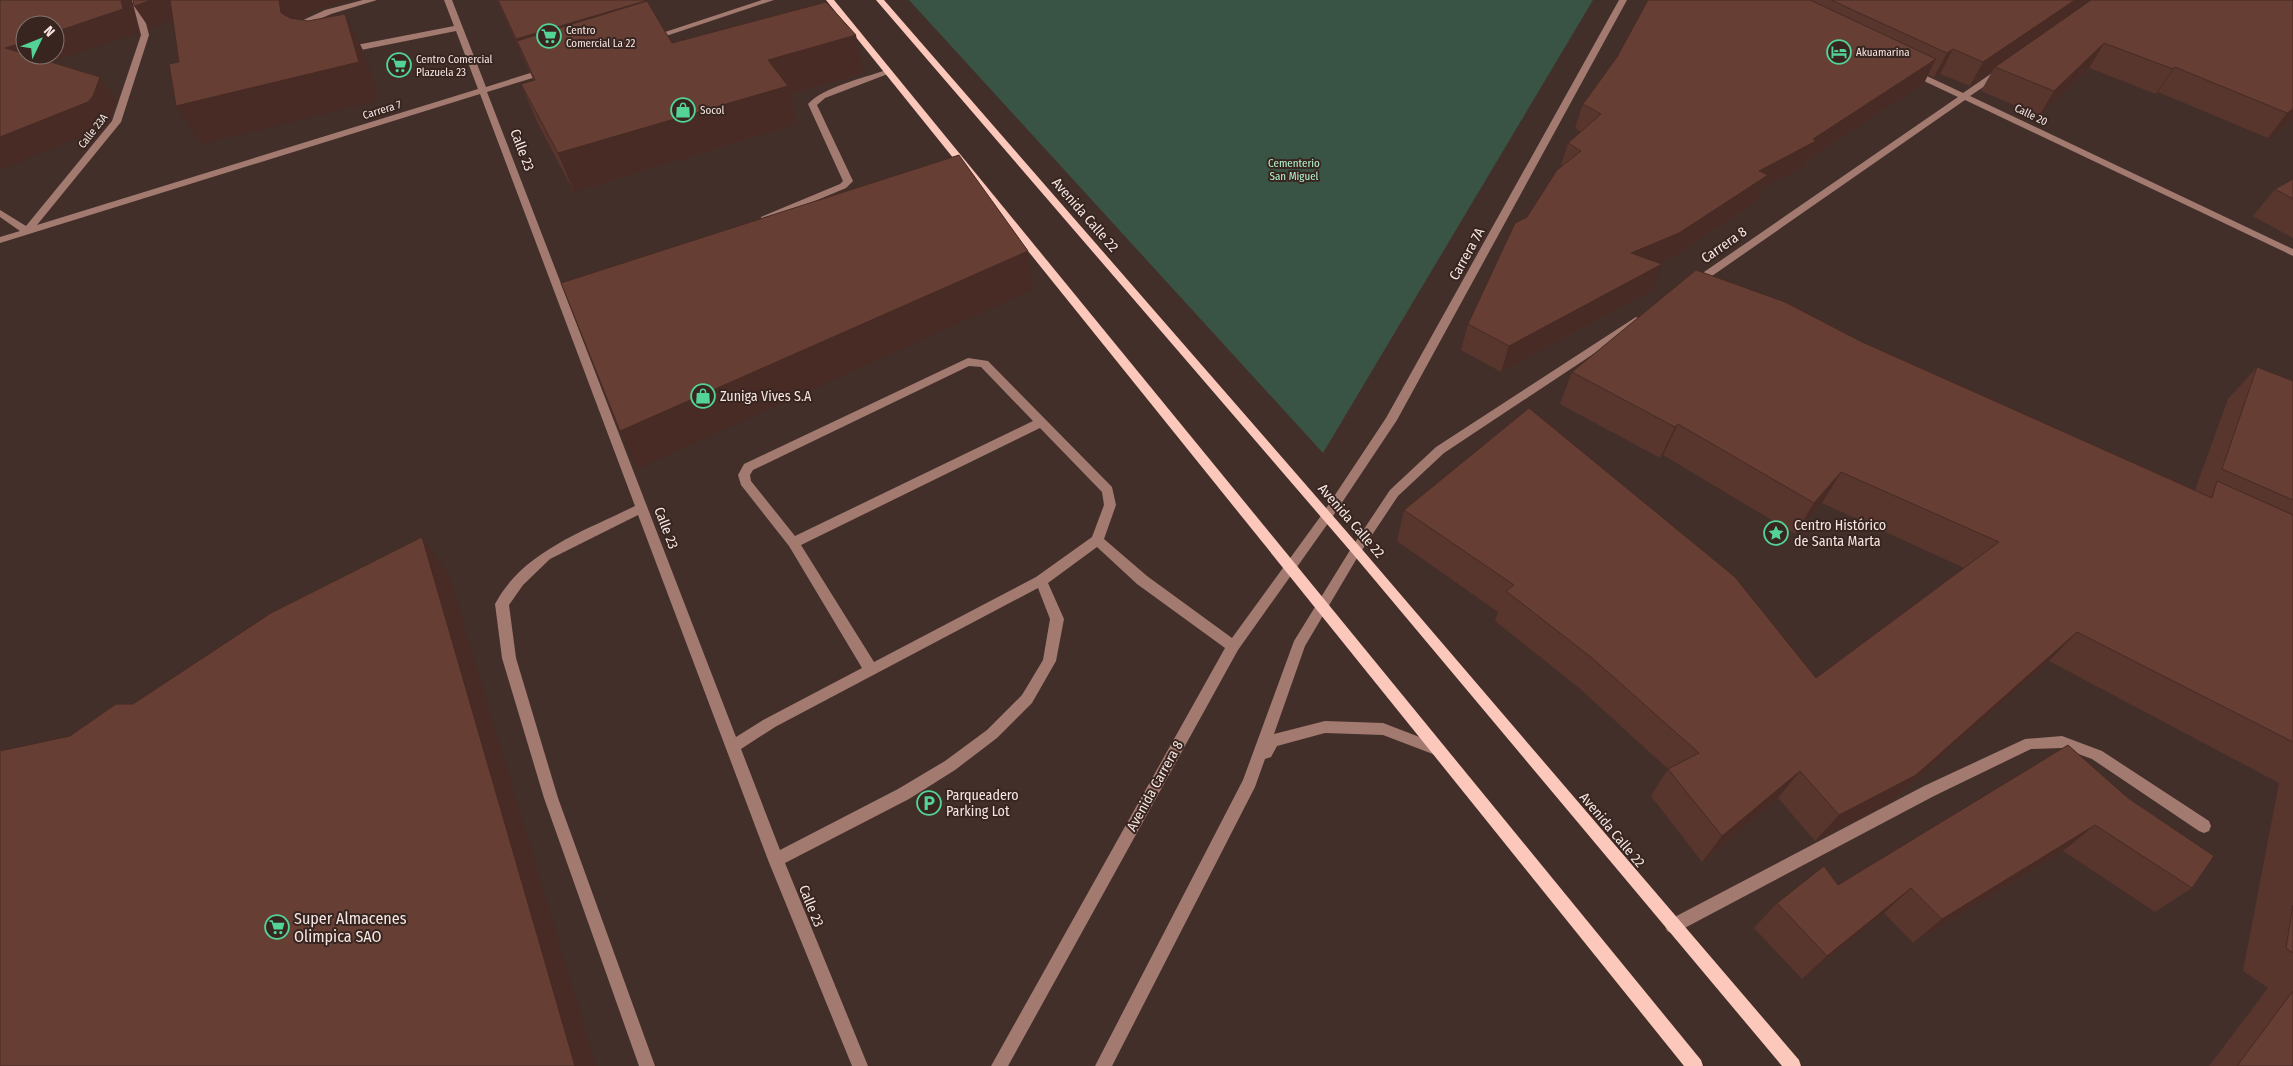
<svg xmlns="http://www.w3.org/2000/svg" width="2293" height="1066" viewBox="0 0 2293 1066" font-family="'Fira Sans Condensed',sans-serif">
<style>
.green{fill:#395344}
.lines{fill:none;stroke-linecap:round;stroke-linejoin:round}
.minor{fill:#a37a70;fill-rule:evenodd}
.major{fill:#fbc8bb;fill-rule:evenodd}
.wall{fill:#58352d}
.shaded-wall{fill:#472b24}
.building{fill:#663e34;stroke:#472b24}
.labels{text-anchor:middle;dominant-baseline:central;stroke-width:4;stroke-linejoin:round;paint-order:stroke}
.far-poi-label{font-size:11px;fill:#f5e7e4;stroke:#382520;text-anchor:start}
.far-street-label{font-size:11px;fill:#f5e7e4;stroke:#382520}
.far-park-label{font-size:11px;fill:#b0f7cf;stroke:#382520}
.street-label{font-size:14px;fill:#f5e7e4;stroke:#382520}
.poi-label{font-size:14px;fill:#f5e7e4;stroke:#382520;text-anchor:start}
.near-poi-label{font-size:16px;fill:#f5e7e4;stroke:#382520;text-anchor:start}
</style>
<rect width="100%" height="100%" fill="#432f2a"/>
<path class="green" d="M909 0H1593L1323 453Z"/>
<g class="lines">
<g class="minor">
<path d="M132 0H140L149 35 121 122 37 225 478 89 456 31 346 53 342 50 346 47 454 26 444 0H452L486 87 543 69H549V73L487 92 736 737 765 719 862 668 789 546 741 485 738 475 744 464 968 358 988 361 1112 487 1116 505 1104 539 1147 576 1232 638 1323 513 1386 418 1619 0H1627L1397 420 1331 519 1238 650 1008 1066H991L1225 648 1137 584 1097 547 1048 583 1064 619 1056 661 1032 703 997 738 955 770 909 799 785 863 868 1066H852L768 860 638 515 550 559 523 585 509 605 516 658 558 798 655 1066H639L544 798 502 658 495 604C523 551 585 531 635 506L480 94 0 243V237L20 231 0 217V210L26 226 112 121 141 35ZM969 366 981 367 1033 421 795 536 751 481 750 475 753 470ZM1040 428 1102 492 1104 505 1092 537 1036 577 874 662 801 545ZM1038 588 1050 619 1043 660 1022 695 987 730 945 761 898 789 780 850 741 749 775 727Z"/>
<path d="M363 0H377L331 14 306 25 307 37 300 35 299 22 325 10Z"/>
<path d="M762 0H774L654 40 647 38Z"/>
<path d="M1912 69 1963 93 1998 69H2004V73L1970 96 2293 249V256L1965 100 1699 285H1691V281L1958 97 1909 74V70Z"/>
<path d="M886 70 893 72 825 98 817 105 853 181 846 188 767 221H761V217L840 184 843 181 808 104C823 87 864 78 886 70Z"/>
<path d="M1636 317 1640 319 1641 321 1640 323 1444 453 1398 496 1360 553 1305 646 1274 734 1325 721 1383 723 1443 746 1445 750 1443 754 1438 756 1383 735 1325 733 1277 746 1271 757 1265 759 1255 787 1112 1066H1095L1243 780 1294 641 1352 547 1390 490 1436 447Z"/>
<path d="M2062 736 2102 751 2209 821 2211 826 2209 831 2204 833 2199 831 2092 759 2062 748 2031 749 1934 796 1679 931 1673 934 1667 931 1665 926 1667 921 1924 786 2025 739Z"/>
</g>
<g class="major">
<path d="M826 0H834L1701 1060 1703 1066H1684Z"/>
<path d="M876 0H884L1360 547 1799 1060 1801 1066H1782L1352 553Z"/>
</g>
</g>
<g class="wall">
<path d="M497 0H644L672 43 863 73 790 94 797 124 574 192 537 122 521 84 534 81Z"/>
<path d="M1648 0H2293V120L2268 138 2158 92 2156 94 2089 68 2039 116 1981 91 1993 70 1970 86 1940 74 1934 77 1928 75 1924 83 1807 160 1805 166 1762 188 1757 201 1669 259 1659 263 1652 290 1501 372 1461 350 1468 324 1527 217 1561 166 1568 143 1581 132 1575 128 1583 104 1617 57Z"/>
<path d="M2293 179V238L2253 216 2275 189Z"/>
<path d="M1860 341 2195 490 2228 399 2257 367 2293 381V1066H2209L2268 988 2243 971 2279 783 2049 661 1890 802 1815 841 1778 798 1702 862 1651 796 1668 769 1578 687 1495 621 1498 612 1397 541 1404 510 1816 678 1964 568 1822 503 1795 534 1663 455 1660 458 1560 404 1572 372Z"/>
<path d="M2068 745 2192 888 2155 912 2063 851 1913 943 1884 913 1802 979 1754 928 1777 903 1838 885Z"/>
</g>
<g class="shaded-wall">
<path d="M121 0H131L139 33 23 72 5 48 25 42V55H55V32Z"/>
<path d="M152 0H178L188 16 150 29 134 6Z"/>
<path d="M279 0H349L314 11 297 23 281 13Z"/>
<path d="M2075 0H2096L1995 67 1993 70 1970 86 1983 62Z"/>
<path d="M645 1 655 31 517 41 529 70 516 39Z"/>
<path d="M345 14 364 52 379 100 201 144 176 106Z"/>
<path d="M856 35 863 73 790 94 797 124 574 192 558 153 768 60Z"/>
<path d="M2104 43 2089 68 2039 116 2054 91Z"/>
<path d="M1953 49 1940 74 1934 77 1947 53Z"/>
<path d="M1936 59 1924 83 1807 160 1805 166 1762 188 1757 201 1669 259 1622 279 1631 253 1759 171 1813 139Z"/>
<path d="M2175 67 2158 92 2156 94 2173 69Z"/>
<path d="M100 77 117 102 110 120 106 126 0 170V137Z"/>
<path d="M2293 109V120L2268 138 2287 113Z"/>
<path d="M1028 251 1032 290 637 469 620 431Z"/>
<path d="M1662 264 1652 290 1501 372 1509 346Z"/>
<path d="M1678 424 1663 455 1660 458 1675 427Z"/>
<path d="M1841 472 1822 503 1795 534 1814 503Z"/>
<path d="M422 537 449 575 596 1066H575Z"/>
<path d="M2077 632 2049 661 1890 802 1815 841 1839 815Z"/>
<path d="M1800 771 1778 798 1702 862 1722 836Z"/>
<path d="M2095 825 2063 851 1913 943 1942 919Z"/>
<path d="M1911 888 1884 913 1802 979 1827 956Z"/>
</g>
<g class="building">
<path d="M0 0H121L123 9 55 32V25H25V42L5 48 25 54V55H28L100 77 93 96 88 102 0 137Z"/>
<path d="M133 0H152L134 6Z"/>
<path d="M170 0H279L281 13 290 18 308 21 345 14 359 62 176 106 169 64 179 62Z"/>
<path d="M498 0H644L645 1 516 39Z"/>
<path d="M1648 0H1810L1936 59 1813 139 1816 141 1759 171 1768 175 1679 233 1631 253 1662 264 1509 346 1468 324 1515 223 1527 217 1557 170 1581 151 1568 143 1601 114 1583 104 1617 57Z"/>
<path d="M1831 0H2075L1983 62 1953 49 1947 53Z"/>
<path d="M2091 0H2293V109L2287 113 2175 67 2173 69 2104 43 2054 91 1995 67Z"/>
<path d="M647 1 672 43 826 2 856 35 768 60 788 86 558 153 521 84 535 80 517 41Z"/>
<path d="M959 155 1028 251 620 431 561 283Z"/>
<path d="M2293 179V199L2275 189Z"/>
<path d="M1696 270 1785 302 1860 341 2212 498 2217 481 2293 515V742L2077 632 1916 775 1839 815 1800 771 1722 836 1668 769 1699 753 1592 658 1506 591 1514 585 1404 510 1529 408 1735 577 1816 678 1999 542 1841 472 1814 503 1678 424 1675 427 1572 372Z"/>
<path d="M2257 367 2293 381V500L2222 469Z"/>
<path d="M422 537 575 1066H0V751L70 736 116 704H133L271 613Z"/>
<path d="M2068 745 2128 798 2214 856 2192 888 2095 825 1942 919 1911 888 1827 956 1777 903 1824 866 1838 885Z"/>
<path d="M2293 905V953L2286 948Z"/>
<path d="M2293 991V1066H2237Z"/>
</g>
<defs>
<g id="supermarket-ring" transform="scale(1.25)"><circle r="9.5" fill="#382520" stroke="#53d396" stroke-width="1.5"/><path d="M-6-5.5h2.5l.6 2H6L4.5 2H-2.5L-4.4-4H-6ZM-1.5 3.2a1.3 1.3 0 1 0 .1 0ZM3 3.2a1.3 1.3 0 1 0 .1 0Z" fill="#53d396"/></g>
<g id="hotel-ring" transform="scale(1.25)"><circle r="9.5" fill="#382520" stroke="#53d396" stroke-width="1.5"/><path d="M-6-4.5h1.5V1H6V5H4.5V3h-9V5H-6ZM-4 0a1.8 1.8 0 1 1 3.6 0ZM.5 0V-2.5h3Q6-2.5 6 0Z" fill="#53d396"/></g>
<g id="shop-ring" transform="scale(1.25)"><circle r="9.5" fill="#382520" stroke="#53d396" stroke-width="1.5"/><path d="M-5-2.5h2.3a2.7 3.5 0 0 1 5.4 0H5L5.5 6h-11ZM-1.5-2.5h3a1.5 2.3 0 0 0-3 0Z" fill="#53d396"/></g>
<g id="sight-ring" transform="scale(1.25)"><circle r="9.5" fill="#382520" stroke="#53d396" stroke-width="1.5"/><path d="M0-6L1.8-2.2L6-1.7L2.9 1.2L3.7 5.4L0 3.3L-3.7 5.4L-2.9 1.2L-6-1.7L-1.8-2.2Z" fill="#53d396"/></g>
<g id="parking-ring" transform="scale(1.25)"><circle r="9.5" fill="#382520" stroke="#53d396" stroke-width="1.5"/><path d="M-3.5-5.5H1a3.5 3.5 0 0 1 0 7H-1V5.5H-3.5ZM-1-3.4V-.6H.8a1.4 1.4 0 0 0 0-2.8Z" fill="#53d396"/></g>
</defs>
<g fill-rule="evenodd">
<use href="#supermarket-ring" x="549" y="36"/>
<use href="#hotel-ring" x="1839" y="52"/>
<use href="#supermarket-ring" x="399" y="65"/>
<use href="#shop-ring" x="683" y="110"/>
<use href="#shop-ring" x="703" y="396"/>
<use href="#sight-ring" x="1776" y="533"/>
<use href="#parking-ring" x="929" y="803"/>
<use href="#supermarket-ring" x="277" y="927"/>
</g>
<g class="labels">
<g class="far-poi-label">
<text x="566" y="30">Centro<tspan x="566" dy="13">Comercial La 22</tspan></text>
<text x="1856" y="52">Akuamarina</text>
<text x="416" y="59">Centro Comercial<tspan x="416" dy="13">Plazuela 23</tspan></text>
<text x="700" y="110">Socol</text>
</g>
<g class="far-street-label">
<text transform="translate(382 110) rotate(-17)">Carrera 7</text>
<text transform="translate(2031 115) rotate(26)">Calle 20</text>
<text transform="translate(93 131) rotate(-52)">Calle 23A</text>
</g>
<g class="far-park-label">
<text x="1294" y="163">Cementerio<tspan x="1294" dy="13">San Miguel</tspan></text>
</g>
<g class="street-label">
<text transform="translate(522 150) rotate(69)">Calle 23</text>
<text transform="translate(1085 215) rotate(49)">Avenida Calle 22</text>
<text transform="translate(1724 245) rotate(-35)">Carrera 8</text>
<text transform="translate(1467 254) rotate(-61)">Carrera 7A</text>
<text transform="translate(1351 521) rotate(49)">Avenida Calle 22</text>
<text transform="translate(666 528) rotate(69)">Calle 23</text>
<text transform="translate(1155 786) rotate(-61)">Avenida Carrera 8</text>
<text transform="translate(1612 830) rotate(50)">Avenida Calle 22</text>
<text transform="translate(811 906) rotate(68)">Calle 23</text>
</g>
<g class="poi-label">
<text x="720" y="396">Zuniga Vives S.A</text>
<text x="1794" y="525">Centro Histórico<tspan x="1794" dy="16">de Santa Marta</tspan></text>
<text x="946" y="795">Parqueadero<tspan x="946" dy="16">Parking Lot</tspan></text>
</g>
<g class="near-poi-label">
<text x="294" y="918">Super Almacenes<tspan x="294" dy="18">Olimpica SAO</tspan></text>
</g>
</g>
<g transform="translate(40 40) rotate(47)"><circle r="24" fill="#382520" stroke="#84736e"/>
<path d="M0-4L9 19L0 12L-9 19Z" fill="#53d396"/>
<text y="-8" font-size="14" font-weight="bold" text-anchor="middle" fill="#f5e7e4">N</text>
</g>
</svg>
